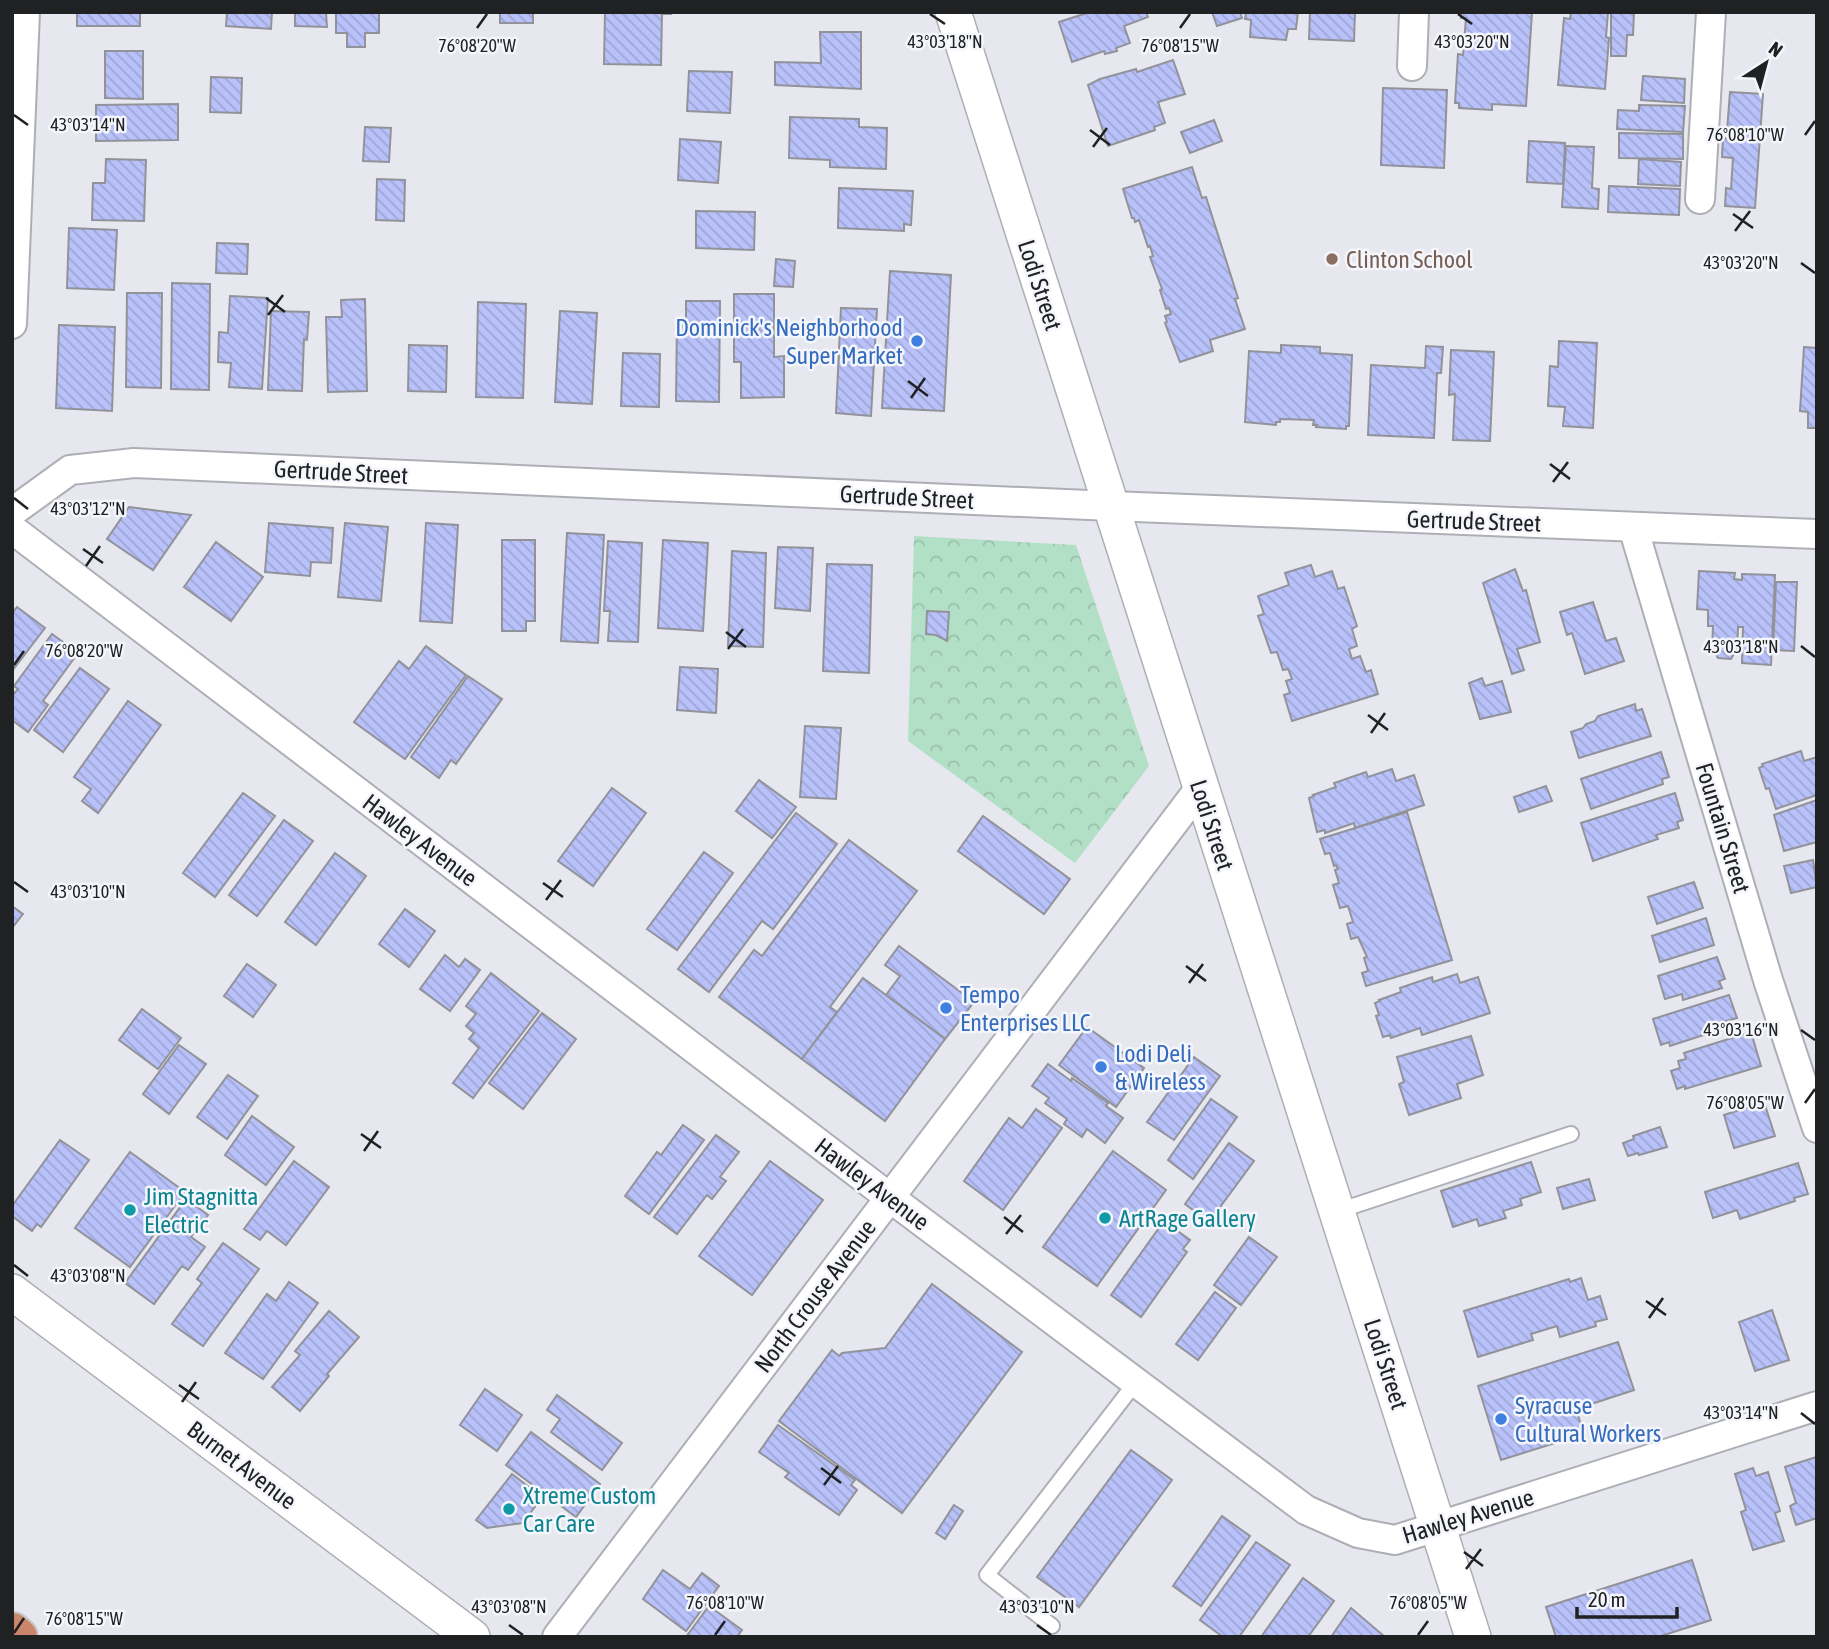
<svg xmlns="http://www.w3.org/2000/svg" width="1829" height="1649" viewBox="0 0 1829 1649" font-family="'Asap Condensed',sans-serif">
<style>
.park{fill:url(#park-crowns)}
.building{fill:url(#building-back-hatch);stroke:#92939a;stroke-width:2}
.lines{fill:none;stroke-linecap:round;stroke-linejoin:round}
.service-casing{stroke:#aeafb6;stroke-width:18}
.minor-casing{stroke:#aeafb6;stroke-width:32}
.tertiary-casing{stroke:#aeafb6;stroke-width:38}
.motorway-casing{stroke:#c5c5c6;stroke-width:42}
.service{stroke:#fff;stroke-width:14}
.minor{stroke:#fff;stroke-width:28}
.tertiary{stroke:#fff;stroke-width:35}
.motorway{stroke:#ca866c;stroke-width:38}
.ticks{fill:none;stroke:#202123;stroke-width:2.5}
.education-dot{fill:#8d6e63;stroke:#f4f6fc;stroke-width:2.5}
.shop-dot{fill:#3f7fe0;stroke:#f4f6fc;stroke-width:2.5}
.culture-dot{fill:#0f9aa8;stroke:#f4f6fc;stroke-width:2.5}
.labels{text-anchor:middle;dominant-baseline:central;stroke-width:5;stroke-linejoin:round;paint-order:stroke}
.education-label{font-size:24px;fill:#785e54;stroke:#f4f6fc;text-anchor:start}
.street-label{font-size:24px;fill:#202123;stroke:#f4f6fc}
.shop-label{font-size:24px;fill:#366cbe;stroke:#f4f6fc;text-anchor:start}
.culture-label{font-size:24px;fill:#0d838f;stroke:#f4f6fc;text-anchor:start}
.ticks-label{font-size:18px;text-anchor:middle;fill:#202123;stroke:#f4f6fc;stroke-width:5;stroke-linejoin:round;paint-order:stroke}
</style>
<defs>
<pattern id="park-crowns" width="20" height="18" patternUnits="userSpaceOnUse" patternTransform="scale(1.75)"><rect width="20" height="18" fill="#b2e0c6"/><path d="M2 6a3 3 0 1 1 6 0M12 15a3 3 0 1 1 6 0" fill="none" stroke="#99c0aa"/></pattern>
<pattern id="building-back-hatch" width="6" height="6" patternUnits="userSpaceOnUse" patternTransform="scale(1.75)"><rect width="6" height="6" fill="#b8c1f9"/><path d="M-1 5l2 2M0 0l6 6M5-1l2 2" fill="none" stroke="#9ea6d5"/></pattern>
</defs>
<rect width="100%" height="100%" fill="#e7e8ef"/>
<path class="park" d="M914 536 1076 545 1149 766 1075 863 908 741Z"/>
<g class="building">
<rect x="77" y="12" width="63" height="14"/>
<path d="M227 12H272L271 29 226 26Z"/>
<path d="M295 12H326L327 27 295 26Z"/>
<path d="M336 12H379V33H365V47H347V33H336Z"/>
<rect x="500" y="12" width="33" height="11"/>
<path d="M605 12H671V14H662L661 65 604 64Z"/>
<path d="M1090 12H1146L1148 17 1124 26 1130 43 1116 48 1117 51 1105 54 1104 51 1072 62 1059 22Z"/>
<path d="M1212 12H1240L1242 18 1217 26Z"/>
<path d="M1246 12H1298L1296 29H1288L1286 40 1250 37 1251 20 1245 19Z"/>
<path d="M1310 12H1355L1354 41 1309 39Z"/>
<path d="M1461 12H1532L1526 106 1492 104V110L1459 108V103H1455L1458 54 1463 55 1466 18H1461Z"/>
<path d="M1571 12H1608L1606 37 1609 38 1605 89 1558 85 1564 18 1570 19Z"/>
<path d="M1611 12H1634L1633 35H1627L1626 56H1611Z"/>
<path d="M820 32H861V89L775 85V62L821 63Z"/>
<path d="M105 51H143V99L105 98Z"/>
<path d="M1173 60 1185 94 1158 102 1165 123 1154 127 1155 130 1108 146 1088 85 1100 79 1136 69 1137 72Z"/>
<path d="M689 71 732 72 730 113 687 111Z"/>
<path d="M1643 76 1685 79 1684 103 1641 100Z"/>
<path d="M211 77 242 78 241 113 210 112Z"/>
<path d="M1383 88 1447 90 1444 168 1381 165Z"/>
<path d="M1730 92 1763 94 1755 208 1725 206 1726 188 1731 189 1733 158 1722 157 1723 138 1730 139V131H1727Z"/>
<path d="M178 104V140L96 141V105Z"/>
<path d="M1639 105 1685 106 1683 132 1617 129 1618 110 1639 111Z"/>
<path d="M790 117 859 119V127L887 128 886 169 830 167V160L789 158Z"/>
<path d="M1214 120 1222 141 1190 153 1181 132Z"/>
<path d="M365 127 391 128 389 162 363 161Z"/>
<path d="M1619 133 1683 134V159L1619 158Z"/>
<path d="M680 139 721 142 718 183 678 180Z"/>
<path d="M1529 141 1565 143 1563 184 1527 182Z"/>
<path d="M1566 146 1594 147 1592 188 1599 189 1598 209 1562 207Z"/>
<path d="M106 159 146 160 144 221 92 220 93 183H105Z"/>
<path d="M1639 159 1681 162 1680 186 1638 184Z"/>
<path d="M1192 167 1202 198 1206 197 1238 298 1235 299 1245 329 1210 340 1213 351 1180 362 1165 323 1167 322 1165 316 1171 314 1169 308 1166 309 1160 290 1162 289 1150 257 1153 256 1150 246 1148 247 1139 220 1135 222 1134 218H1132L1123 189Z"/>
<path d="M377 179 405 180 404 221 376 220Z"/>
<path d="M1609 186 1680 189 1679 215 1608 212Z"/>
<path d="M839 188 913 191 911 225 904 224V231L838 228Z"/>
<path d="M696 211 755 212 754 250 696 248Z"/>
<path d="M69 228 117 230 114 290 67 288Z"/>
<path d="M217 243 248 244 247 274 216 273Z"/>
<path d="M776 259 795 261 793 287 774 286Z"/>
<path d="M890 271 951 275 944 411 882 408Z"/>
<path d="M172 283 210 284 209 390 171 389Z"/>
<path d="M127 293H162L161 388 126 387Z"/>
<path d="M734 294H774V357L784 356V397L741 398V362H734Z"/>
<path d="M230 296 268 298 262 389 229 387 231 363 218 362 219 332 228 333Z"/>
<path d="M365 299 367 391 328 392 326 317H342L341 300Z"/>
<path d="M686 301H720L719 402 676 401 677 318H686Z"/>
<path d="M478 302 526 304 523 398 476 397Z"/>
<path d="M841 308 877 309 871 416 836 413Z"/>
<path d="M271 311 309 312 307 340 304 339 302 391 268 390Z"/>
<path d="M560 311 597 313 592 404 555 402Z"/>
<path d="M59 325 115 327 112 411 56 408Z"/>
<path d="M1559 341 1597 343 1593 428 1563 426 1565 407 1548 406 1550 366 1558 367Z"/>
<path d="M409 345 447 346 446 392 408 391Z"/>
<path d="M1281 345 1320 347V353L1352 355 1349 426H1346V429L1316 427 1317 425H1313L1314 420 1280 419V422H1276V425L1245 422 1249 351 1281 353Z"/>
<path d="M1426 346 1443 347 1441 373H1437L1434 438 1368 435 1371 365 1425 368Z"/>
<path d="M1804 347 1817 348V428H1808V412L1800 411Z"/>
<path d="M1451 350 1494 352 1490 441 1453 440 1455 394 1449 395Z"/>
<path d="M623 353 660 354 659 407 621 406Z"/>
<path d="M129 507 191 515 153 570 107 539Z"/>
<path d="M269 523 333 528 331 563 311 562 310 576 265 572Z"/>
<path d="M345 523 388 527 381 601 338 597Z"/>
<path d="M426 523 458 525 452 623 420 621Z"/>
<path d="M567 533 604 535 598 643 561 641Z"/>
<path d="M502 540H535V621H526V631H502Z"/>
<path d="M663 540 708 543 703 631 658 628Z"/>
<path d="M608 541 642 543 638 642 608 641 610 611H604Z"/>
<path d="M216 542 263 577 231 621 184 587Z"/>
<path d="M778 547 813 548 810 611 775 608Z"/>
<path d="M732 551 766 553 763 647 728 646Z"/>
<path d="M827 564 872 565 869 673 823 671Z"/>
<path d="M1311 565 1315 577 1332 571 1338 589 1344 587 1357 626 1352 629 1357 646 1349 649 1352 659 1360 656 1366 672 1371 670 1378 694 1292 721 1284 695 1290 693 1286 681 1292 679 1288 669 1283 670 1277 652 1271 653 1258 616 1264 614 1258 596 1289 585 1285 573Z"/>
<path d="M1515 569 1523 591 1526 590 1540 642 1517 649 1524 670 1512 674 1483 583Z"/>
<path d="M1699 571 1735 573 1734 579 1742 580V574L1775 575 1771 665 1742 663 1743 627H1738L1737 652H1735L1731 659 1718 658 1714 651H1712L1713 626H1708V610L1697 609Z"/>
<path d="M1776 582H1797L1794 651 1773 650Z"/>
<path d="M1593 602 1606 641 1616 638 1624 661 1585 674 1572 633 1567 635 1560 612Z"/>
<path d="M17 607 45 628 12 671V613Z"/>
<path d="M927 611 949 612 947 641 936 635 926 634Z"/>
<path d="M52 634 78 653 43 701 48 705 28 732 12 720V696L18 689 14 686Z"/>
<path d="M426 646 466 675 405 759 354 722 399 661 409 669Z"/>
<path d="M680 667 718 669 716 713 677 710Z"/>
<path d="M80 668 109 689 63 752 34 730Z"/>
<path d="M468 676 502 699 456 764 451 760 439 778 411 757Z"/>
<path d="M1482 678 1485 686 1502 681 1511 712 1480 719 1469 683Z"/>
<path d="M128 701 161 725 98 813 82 801 91 789 74 777Z"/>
<path d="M1635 704 1636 711 1642 709 1651 736 1579 758 1571 732 1583 728 1586 724 1595 721 1598 716Z"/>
<path d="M805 726 841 728 836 799 800 797Z"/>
<path d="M1801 751 1804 761 1817 757V795L1776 809 1769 788 1766 789 1759 768 1763 766 1762 764Z"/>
<path d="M1661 752 1669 777 1662 779 1663 784 1591 809 1581 779Z"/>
<path d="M1392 769 1396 781 1414 775 1424 805 1355 828 1354 823 1325 833V830L1317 832 1309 798 1314 796 1313 795 1336 787 1334 783 1366 772 1368 777Z"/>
<path d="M759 780 796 807 772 838 736 811Z"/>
<path d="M1546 786 1552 801 1519 812 1514 797Z"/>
<path d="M612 788 646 813 593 886 558 861Z"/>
<path d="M243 793 275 816 215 897 183 873Z"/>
<path d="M1675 793 1683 820 1677 822 1679 828 1656 835 1658 839 1593 861 1581 823Z"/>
<path d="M1817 800V842L1784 851 1774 815Z"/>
<path d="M1407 812 1452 960 1366 986 1362 973 1368 971 1364 958 1367 957 1358 937 1351 939 1347 924 1353 922 1348 906 1340 908 1333 885 1339 883 1335 870 1338 869 1336 865 1334 866 1330 853 1325 854 1320 839Z"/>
<path d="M796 813 837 844 773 929 762 921 709 992 678 969Z"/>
<path d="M983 816 1070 879 1044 914 958 851Z"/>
<path d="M284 820 313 841 257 916 229 895Z"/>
<path d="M849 840 917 891 830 1007 837 1012 802 1059 719 997 754 950 762 956Z"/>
<path d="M704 852 733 873 677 950 647 929Z"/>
<path d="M335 853 366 876 316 945 285 922Z"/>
<path d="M1813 860 1817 887 1791 893 1784 866Z"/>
<path d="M1694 882 1703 908 1657 924 1648 897Z"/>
<path d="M12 906 23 914 12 928Z"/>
<path d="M405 909 435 931 409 967 379 944Z"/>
<path d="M1706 918 1714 945 1660 962 1652 936Z"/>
<path d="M899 946 974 1002 945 1039 886 995 900 976 885 965Z"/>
<path d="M445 955 459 967 465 959 480 970 450 1011 420 989Z"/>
<path d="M1717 957 1725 979 1719 981 1722 988 1683 1000 1682 994 1665 999 1658 976Z"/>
<path d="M247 964 276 985 253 1017 224 996Z"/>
<path d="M491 973 539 1011 473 1098 453 1083 479 1048 469 1039 474 1033 466 1026 476 1014 466 1006Z"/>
<path d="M1457 974 1460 983 1478 977 1490 1013 1422 1035 1420 1028 1391 1038 1390 1035 1383 1037 1376 1016 1379 1015 1375 1003 1380 1001 1379 1000 1401 992 1400 988 1432 977 1433 982Z"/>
<path d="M863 978 945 1039 885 1121 802 1059Z"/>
<path d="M1729 995 1737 1018 1726 1021 1728 1027 1670 1046 1669 1042 1661 1045 1653 1019Z"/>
<path d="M142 1009 181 1038 158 1069 119 1040Z"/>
<path d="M542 1013 576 1039 523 1109 489 1083Z"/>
<path d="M1087 1027 1144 1068 1116 1107 1059 1065Z"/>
<path d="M1751 1032 1761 1066 1685 1089V1086L1677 1089 1671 1071 1680 1068 1678 1061 1686 1059 1684 1053Z"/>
<path d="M1471 1036 1483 1075 1457 1084 1461 1098 1409 1115 1399 1084 1404 1082 1397 1057Z"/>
<path d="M179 1045 206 1064 169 1114 143 1094Z"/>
<path d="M1194 1057 1220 1076 1174 1140 1147 1122Z"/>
<path d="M1048 1064 1071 1081 1072 1078 1108 1103 1106 1106 1123 1118 1105 1143 1087 1129 1082 1137 1064 1124 1067 1119 1045 1103 1049 1098 1032 1086Z"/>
<path d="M228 1075 258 1096 227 1139 197 1117Z"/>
<path d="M1211 1099 1237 1117 1193 1179 1168 1160Z"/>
<path d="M1764 1102 1775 1136 1734 1148 1724 1115Z"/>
<path d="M1036 1109 1062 1128 1003 1210 964 1181 1009 1118 1022 1128Z"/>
<path d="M252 1116 294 1147 266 1185 225 1155Z"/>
<path d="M683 1125 704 1140 649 1214 625 1196 657 1152 661 1155Z"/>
<path d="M1660 1127 1667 1147 1639 1155 1638 1153 1628 1156 1623 1143 1634 1139 1633 1136Z"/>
<path d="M716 1135 739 1152 720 1177 726 1181 712 1199 707 1195 677 1234 654 1217Z"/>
<path d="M60 1140 89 1160 41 1227 37 1224 32 1231 12 1216V1206Z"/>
<path d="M1229 1143 1254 1161 1209 1222 1185 1204Z"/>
<path d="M1113 1151 1166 1190 1097 1286 1043 1247Z"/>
<path d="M130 1152 185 1192 130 1267 75 1228Z"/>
<path d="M294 1161 329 1187 286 1245 267 1231 260 1240 244 1229Z"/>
<path d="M770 1161 823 1200 752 1295 699 1256Z"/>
<path d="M1531 1162 1541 1192 1520 1199 1522 1205 1503 1211 1506 1218 1479 1226 1477 1219 1453 1227 1441 1191Z"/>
<path d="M1798 1163 1808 1194 1794 1198 1795 1201 1740 1219 1737 1210 1713 1218 1705 1192Z"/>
<path d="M1589 1179 1595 1200 1563 1209 1557 1188Z"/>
<path d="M186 1199 208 1215 191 1237 205 1247 188 1270 182 1266 154 1304 125 1283Z"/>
<path d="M1164 1221 1190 1240 1183 1249 1187 1252 1141 1317 1111 1295Z"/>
<path d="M1249 1237 1277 1257 1241 1305 1214 1285Z"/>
<path d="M223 1243 259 1269 203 1346 172 1324 202 1283 197 1279Z"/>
<path d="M1581 1278 1588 1300 1600 1296 1607 1319 1595 1322 1596 1326 1560 1337 1557 1326 1531 1334 1533 1340 1478 1357 1464 1311 1569 1279 1570 1282Z"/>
<path d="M289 1282 318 1303 263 1379 225 1353 267 1294 276 1301Z"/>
<path d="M932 1284 1022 1352 902 1513 779 1421 832 1350 839 1356 842 1353 885 1348Z"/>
<path d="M1215 1292 1236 1308 1198 1360 1176 1344Z"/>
<path d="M1772 1310 1789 1360 1755 1371 1739 1322Z"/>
<path d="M329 1311 359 1337 327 1374 329 1376 300 1411 272 1387 300 1355 295 1351Z"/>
<path d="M1618 1342 1634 1390 1576 1409 1584 1434 1501 1460 1478 1386Z"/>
<path d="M485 1389 522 1415 497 1451 460 1425Z"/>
<path d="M557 1395 622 1443 602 1470 551 1432 560 1419 547 1410Z"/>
<path d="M778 1425 855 1480 851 1485 857 1490 839 1515 785 1477 789 1473 759 1452Z"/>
<path d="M531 1432 600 1484 576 1517 506 1465Z"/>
<path d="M1131 1450 1172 1480 1079 1607 1037 1577Z"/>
<path d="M1816 1457 1817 1518 1796 1525 1790 1506 1796 1503 1785 1467Z"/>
<path d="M1753 1468 1756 1476 1768 1472 1780 1511 1775 1513 1784 1541 1753 1550 1741 1512 1746 1510 1735 1474Z"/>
<path d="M512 1474 542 1497 523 1523 487 1528 476 1520Z"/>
<path d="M954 1505 963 1511 945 1539 936 1533Z"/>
<path d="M1222 1516 1250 1536 1201 1606 1173 1586Z"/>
<path d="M1256 1542 1290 1565 1239 1637H1223L1200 1620Z"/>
<path d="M1692 1560 1711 1620 1658 1637H1556L1546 1607Z"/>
<path d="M663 1570 690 1589 702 1573 719 1586 686 1631 643 1599Z"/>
<path d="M1303 1578 1334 1601 1308 1637H1261Z"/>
<path d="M709 1606 742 1630 737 1637H686Z"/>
<path d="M1351 1608 1385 1637H1331Z"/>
</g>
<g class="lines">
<g class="service-casing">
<g id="service">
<path d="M1338 1211 1571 1134"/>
<path d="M1052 1626 987 1575 1136 1382"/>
</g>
</g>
<g class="minor-casing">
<g id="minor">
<path d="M1412 66 1414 12"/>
<path d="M1700 199 1711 12"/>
<path d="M12 324 25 12"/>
<path d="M12 512 70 470 134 463 1111 506 1817 534"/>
<path d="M1633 527 1768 980 1817 1128"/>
<path d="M12 529 889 1197 1306 1510 1358 1533 1395 1540 1817 1406"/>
<path d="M557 1637 1200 788"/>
</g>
</g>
<g class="tertiary-casing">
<g id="tertiary">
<path d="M953 12 1473 1637"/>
<path d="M12 1292 472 1637"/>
</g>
</g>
<g class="motorway-casing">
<path id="motorway" d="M12 1632 18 1637"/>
</g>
<use href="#service" class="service"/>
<use href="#minor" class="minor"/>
<use href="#tertiary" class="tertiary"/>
<use href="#motorway" class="motorway"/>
</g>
<path class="ticks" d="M930 14 945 24M1458 14 1472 24M477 28 487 14M1180 28 1190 14M14 115 28 125M1090 130 1110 145M1805 135 1815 121M1093 147 1107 128M1733 214 1753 228M1735 231 1750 211M1801 263 1815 273M266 298 285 312M268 315 283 295M908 381 928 396M911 398 925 378M1550 464 1570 479M1553 482 1568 462M14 498 28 509M83 549 103 563M86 566 100 546M726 632 746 647M1801 646 1815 657M728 649 743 629M14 665 24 651M1368 715 1388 730M1371 733 1385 713M14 882 28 892M543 883 563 897M546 900 561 880M1186 966 1206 981M1189 983 1203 964M1801 1030 1815 1040M1805 1103 1815 1089M361 1134 381 1148M364 1151 378 1131M1004 1217 1023 1232M1006 1234 1021 1215M14 1265 28 1276M1646 1301 1666 1315M1649 1318 1663 1298M179 1385 199 1399M182 1402 196 1382M1801 1413 1815 1424M821 1468 841 1483M824 1485 838 1466M1464 1552 1483 1566M1466 1569 1481 1549M509 1625 523 1635M1037 1625 1051 1635M14 1633 24 1618M715 1635 725 1621M1418 1635 1428 1621"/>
<circle class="education-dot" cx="1332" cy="259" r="7"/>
<g class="shop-dot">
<circle cx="917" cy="341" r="7"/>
<circle cx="946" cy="1008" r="7"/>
<circle cx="1101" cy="1067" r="7"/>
<circle cx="1501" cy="1419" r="7"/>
</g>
<g class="culture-dot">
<circle cx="130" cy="1210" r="7"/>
<circle cx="1105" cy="1218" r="7"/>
<circle cx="509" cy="1509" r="7"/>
</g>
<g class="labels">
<g class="education-label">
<text x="1346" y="259">Clinton School</text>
</g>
<g class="street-label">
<text transform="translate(1040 285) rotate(72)">Lodi Street</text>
<text transform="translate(341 472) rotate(3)">Gertrude Street</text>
<text transform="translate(907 497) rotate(3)">Gertrude Street</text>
<text transform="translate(1474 521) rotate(2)">Gertrude Street</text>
<text transform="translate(1212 825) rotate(72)">Lodi Street</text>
<text transform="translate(1723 828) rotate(73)">Fountain Street</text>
<text transform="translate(420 840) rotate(37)">Hawley Avenue</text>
<text transform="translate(872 1184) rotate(37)">Hawley Avenue</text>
<text transform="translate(815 1296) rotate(-53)">North Crouse Avenue</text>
<text transform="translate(1386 1364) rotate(72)">Lodi Street</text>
<text transform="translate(242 1465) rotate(37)">Burnet Avenue</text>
<text transform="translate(1468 1516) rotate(-17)">Hawley Avenue</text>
</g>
<g class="shop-label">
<text x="903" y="327" text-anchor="end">Dominick's Neighborhood<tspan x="903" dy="28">Super Market</tspan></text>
<text x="960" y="994">Tempo<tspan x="960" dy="28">Enterprises LLC</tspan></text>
<text x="1115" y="1053">Lodi Deli<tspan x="1115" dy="28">&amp; Wireless</tspan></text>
<text x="1515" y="1405">Syracuse<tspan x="1515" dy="28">Cultural Workers</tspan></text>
</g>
<g class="culture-label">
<text x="144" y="1196">Jim Stagnitta<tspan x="144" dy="28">Electric</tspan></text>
<text x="1119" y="1218">ArtRage Gallery</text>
<text x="523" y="1495">Xtreme Custom<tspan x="523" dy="28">Car Care</tspan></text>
</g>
</g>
<g class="ticks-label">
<text x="945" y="48">43°03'18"N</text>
<text x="1472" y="48">43°03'20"N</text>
<text x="477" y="52">76°08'20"W</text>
<text x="1180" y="52">76°08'15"W</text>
<text x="88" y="131">43°03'14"N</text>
<text x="1745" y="141">76°08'10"W</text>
<text x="1741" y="269">43°03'20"N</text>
<text x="88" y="515">43°03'12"N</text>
<text x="1741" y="653">43°03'18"N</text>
<text x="84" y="657">76°08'20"W</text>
<text x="88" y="898">43°03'10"N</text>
<text x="1741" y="1036">43°03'16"N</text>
<text x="1745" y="1109">76°08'05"W</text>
<text x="88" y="1282">43°03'08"N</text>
<text x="1741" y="1419">43°03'14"N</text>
<text x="725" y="1609">76°08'10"W</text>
<text x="1428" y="1609">76°08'05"W</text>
<text x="509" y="1613">43°03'08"N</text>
<text x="1037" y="1613">43°03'10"N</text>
<text x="84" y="1625">76°08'15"W</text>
</g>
<rect width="1829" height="1649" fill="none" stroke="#202123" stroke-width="28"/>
<g transform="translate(1766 63) rotate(36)" stroke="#f4f6fc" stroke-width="5" paint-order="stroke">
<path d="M0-5L12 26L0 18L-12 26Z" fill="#202123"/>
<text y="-10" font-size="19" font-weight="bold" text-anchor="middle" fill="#202123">N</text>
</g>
<path d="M1577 1607v10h100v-10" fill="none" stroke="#202123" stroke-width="3.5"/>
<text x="1588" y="1607" font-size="21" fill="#202123" stroke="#f4f6fc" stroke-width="5" paint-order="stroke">20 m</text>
</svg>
